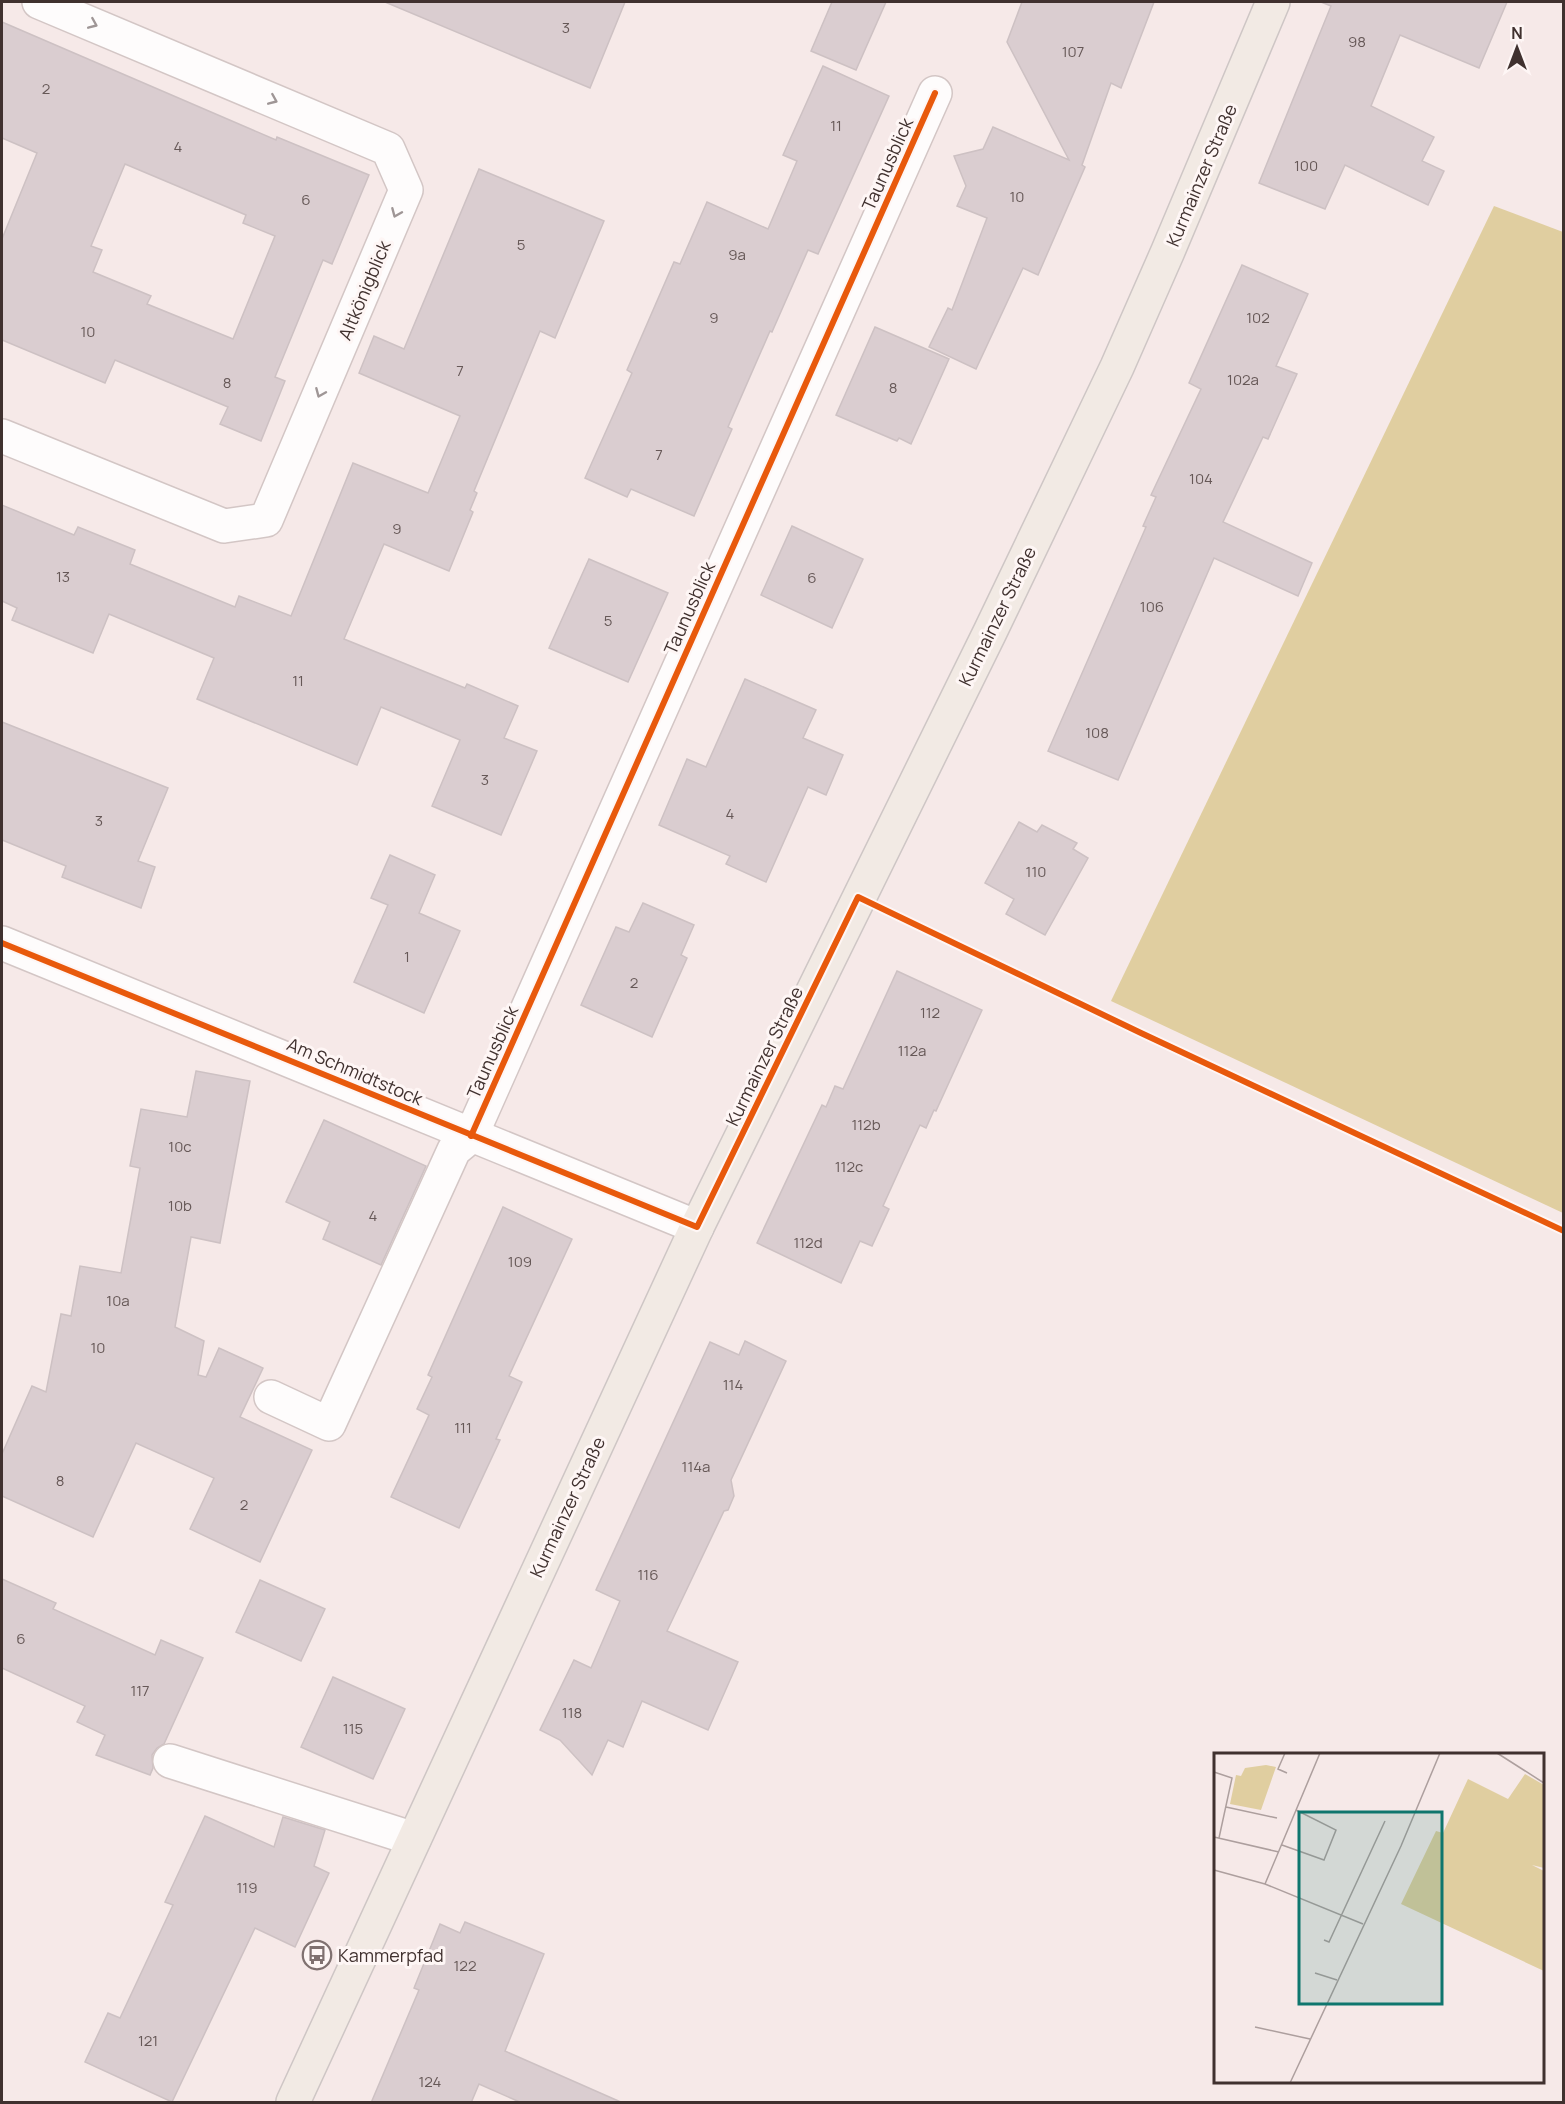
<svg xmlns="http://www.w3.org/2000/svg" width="1565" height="2104" viewBox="0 0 1565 2104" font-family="Manrope,sans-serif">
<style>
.green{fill:#e0cea0}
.building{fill:#dacdd0;stroke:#cdc1c3;stroke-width:1.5;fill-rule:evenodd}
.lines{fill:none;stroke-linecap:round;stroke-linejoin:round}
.minor-casing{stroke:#d3c6c5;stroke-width:36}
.major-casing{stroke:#cec6c5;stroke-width:36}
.minor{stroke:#fefcfc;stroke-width:33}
.major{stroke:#f2eae4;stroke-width:33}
.cycleway-casing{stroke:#fef6f5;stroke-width:10}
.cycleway{stroke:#e8590c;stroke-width:6}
.oneway{stroke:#9f9696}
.labels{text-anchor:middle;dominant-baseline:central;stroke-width:6;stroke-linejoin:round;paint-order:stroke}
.number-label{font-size:15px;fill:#665857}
.street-label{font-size:18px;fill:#40312f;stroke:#fef6f5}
.poi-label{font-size:18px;fill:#40312f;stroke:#fef6f5;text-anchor:start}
.inset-road{fill:none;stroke:#ad9f9e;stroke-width:1.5}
.view{fill:#0f766e;fill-opacity:0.15;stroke:#0f766e;stroke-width:3}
.inset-edge{fill:none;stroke:#40312f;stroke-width:3}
</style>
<rect width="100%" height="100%" fill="#f6e9e8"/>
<path class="green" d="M1494 206 1563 232V1213L1111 1001Z"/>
<g class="building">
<path d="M385 2H625L590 88Z"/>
<path d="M832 2H886L856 70 811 51Z"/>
<path d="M1022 2H1154L1121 88 1111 83 1082 165 1085 167 1038 275 1023 268 976 369 929 347 948 308 952 310 987 218 957 206 966 186 954 156 983 149 993 127 1069 160 1007 42Z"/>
<path d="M1321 2H1507L1479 68 1400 35 1371 106 1434 137 1422 161 1444 171 1428 205 1345 165 1325 209 1259 183 1331 6Z"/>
<path d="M2 22 276 140 277 137 369 175 332 264 323 260 275 377 285 381 261 441 220 424 228 407 115 360 105 383 2 340V239L37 153 2 138ZM125 164 246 215 243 223 275 236 233 339 147 304 151 296 93 272 102 250 91 246Z"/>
<path d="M823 66 889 96 818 254 808 250 772 332 770 331 728 427 732 429 694 516 631 489 627 497 585 478 632 373 627 370 674 262 680 264 707 202 768 229 797 161 783 155Z"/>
<path d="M479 169 604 221 555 338 540 331 474 491 477 493 470 510 473 512 449 571 384 544 344 639 465 688 467 684 518 706 504 738 537 751 501 835 432 806 460 740 381 707 357 765 197 699 214 658 109 614 93 653 12 620 17 608 2 601V505L74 535 78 527 135 550 130 564 235 607 239 596 291 616 353 463 428 493 460 416 359 373 374 336 404 349Z"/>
<path d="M1242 265 1308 294 1276 366 1297 374 1268 439 1263 437 1223 522 1312 563 1298 596 1214 558 1118 780 1048 751 1146 527 1143 526 1156 497 1151 495 1201 389 1189 383Z"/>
<path d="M875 327 949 359 911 444 899 438 897 441 836 415Z"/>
<path d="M792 526 863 559 832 628 761 595Z"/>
<path d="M589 559 668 593 628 682 549 648Z"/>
<path d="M745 679 816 710 803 738 843 755 826 795 808 787 766 882 726 864 730 856 659 825 687 759 706 767Z"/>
<path d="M2 722 168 788 138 861 155 867 141 908 62 877 66 866 2 840Z"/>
<path d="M1019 822 1037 832 1042 825 1077 843 1073 849 1088 858 1045 935 1006 914 1014 899 985 883Z"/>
<path d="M390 855 435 875 419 913 460 931 424 1013 354 982 388 905 371 898Z"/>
<path d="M643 903 694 925 681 955 687 958 652 1037 581 1005 616 927 629 932Z"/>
<path d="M897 971 982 1010 936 1111 934 1110 926 1128 920 1125 902 1164 883 1206 889 1209 872 1246 860 1241 841 1283 757 1243 822 1105 826 1107 835 1086 843 1089Z"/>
<path d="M196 1071 250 1081 220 1243 191 1237 175 1327 204 1341 198 1375 206 1377 219 1348 263 1368 240 1417 312 1450 260 1562 190 1529 214 1478 136 1443 93 1537 2 1496V1454L32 1386 46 1392 61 1314 71 1316 80 1266 121 1273 140 1168 130 1166 141 1109 187 1117Z"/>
<path d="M324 1120 426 1166 381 1265 323 1239 330 1222 286 1202Z"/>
<path d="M503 1207 572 1239 509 1376 522 1382 496 1439 500 1440 459 1528 391 1497 429 1415 417 1409 432 1377 428 1375Z"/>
<path d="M745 1341 786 1361 731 1480 734 1496 728 1510 724 1511 667 1631 738 1662 708 1730 642 1701 623 1747 608 1740 592 1775 560 1740 540 1730 574 1660 591 1668 620 1601 596 1590 710 1342 739 1355Z"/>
<path d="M2 1579 56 1603 53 1609 155 1655 161 1640 203 1658 164 1744 157 1748 152 1755 153 1768 150 1775 96 1755 105 1735 77 1722 85 1706 2 1668Z"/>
<path d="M260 1580 325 1609 301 1661 236 1632Z"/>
<path d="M333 1677 405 1709 373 1779 301 1747Z"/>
<path d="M205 1816 274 1847 283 1817 325 1830 314 1866 329 1873 295 1947 255 1928 172 2102 85 2062 108 2013 120 2018 173 1905 165 1902Z"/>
<path d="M465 1922 544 1954 505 2051 623 2103H522L479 2084 471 2103H371L419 1990 414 1988 440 1924 460 1933Z"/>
</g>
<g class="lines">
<g class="minor-casing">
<g id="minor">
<path d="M2 436 224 526 266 520 406 190 388 149 39 2"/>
<path d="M2 943C234 1037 465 1133 697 1227"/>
<path d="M271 1397 329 1424 454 1150 471 1136 935 93"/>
<path d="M170 1761 414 1839"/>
</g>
</g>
<g class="major-casing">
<path id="major" d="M293 2102 697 1227 990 632 1117 367 1168 251 1273 2"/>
</g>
<use href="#minor" class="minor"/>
<use href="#major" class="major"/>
<g class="cycleway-casing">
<g id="cycleway">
<path d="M2 943C234 1037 465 1133 697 1227L858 897 1141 1033 1564 1231"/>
<path d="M471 1136 935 93"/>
</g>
</g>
<use href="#cycleway" class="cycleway"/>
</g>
<defs><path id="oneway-chevron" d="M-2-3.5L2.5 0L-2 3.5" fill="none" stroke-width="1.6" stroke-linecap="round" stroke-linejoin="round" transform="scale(1.5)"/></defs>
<g class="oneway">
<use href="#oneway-chevron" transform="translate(93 24) rotate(23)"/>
<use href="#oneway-chevron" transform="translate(273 100) rotate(23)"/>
<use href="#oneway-chevron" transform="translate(396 213) rotate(113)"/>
<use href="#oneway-chevron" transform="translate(320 393) rotate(113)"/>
</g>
<defs>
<g id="bus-ring" transform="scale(1.5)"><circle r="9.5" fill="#fef6f5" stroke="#807170" stroke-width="1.5"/><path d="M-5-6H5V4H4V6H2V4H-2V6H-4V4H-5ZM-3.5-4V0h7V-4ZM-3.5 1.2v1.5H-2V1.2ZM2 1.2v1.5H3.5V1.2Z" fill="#807170"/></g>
</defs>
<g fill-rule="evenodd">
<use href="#bus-ring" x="317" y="1955"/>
</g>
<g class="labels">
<g class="number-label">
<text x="566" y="27">3</text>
<text x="1357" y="41">98</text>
<text x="1073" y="51">107</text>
<text x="46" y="88">2</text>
<text x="836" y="125">11</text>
<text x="178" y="146">4</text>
<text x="1306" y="165">100</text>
<text x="1017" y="196">10</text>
<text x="306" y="199">6</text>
<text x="521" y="244">5</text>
<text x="737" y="254">9a</text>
<text x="714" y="317">9</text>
<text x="1258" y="317">102</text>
<text x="88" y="331">10</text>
<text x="460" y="370">7</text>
<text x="1243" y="379">102a</text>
<text x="227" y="382">8</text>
<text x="893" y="387">8</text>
<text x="659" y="454">7</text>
<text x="1201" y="478">104</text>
<text x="397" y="528">9</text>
<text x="63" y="576">13</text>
<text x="812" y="577">6</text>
<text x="1152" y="606">106</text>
<text x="608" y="620">5</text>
<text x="298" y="680">11</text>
<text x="1097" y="732">108</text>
<text x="485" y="779">3</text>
<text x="730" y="813">4</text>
<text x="99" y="820">3</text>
<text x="1036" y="871">110</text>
<text x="407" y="956">1</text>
<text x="634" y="982">2</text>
<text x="930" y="1012">112</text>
<text x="912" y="1050">112a</text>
<text x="866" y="1124">112b</text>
<text x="180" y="1146">10c</text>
<text x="849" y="1166">112c</text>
<text x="180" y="1205">10b</text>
<text x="373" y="1215">4</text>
<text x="808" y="1242">112d</text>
<text x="520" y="1261">109</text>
<text x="118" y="1300">10a</text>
<text x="98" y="1347">10</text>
<text x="733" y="1384">114</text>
<text x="463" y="1427">111</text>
<text x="696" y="1466">114a</text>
<text x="60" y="1480">8</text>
<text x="244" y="1504">2</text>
<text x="648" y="1574">116</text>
<text x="21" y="1638">6</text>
<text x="140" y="1690">117</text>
<text x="572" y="1712">118</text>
<text x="353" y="1728">115</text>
<text x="247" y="1887">119</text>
<text x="465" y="1965">122</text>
<text x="148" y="2040">121</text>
<text x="430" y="2081">124</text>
</g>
<g class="street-label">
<text transform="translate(887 164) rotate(-66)">Taunusblick</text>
<text transform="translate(1201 175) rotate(-67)">Kurmainzer Straße</text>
<text transform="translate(364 290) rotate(-67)">Altkönigblick</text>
<text transform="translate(689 608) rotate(-66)">Taunusblick</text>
<text transform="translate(997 616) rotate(-64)">Kurmainzer Straße</text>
<text transform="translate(492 1052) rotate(-66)">Taunusblick</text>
<text transform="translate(764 1056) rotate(-64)">Kurmainzer Straße</text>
<text transform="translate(355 1071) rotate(23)">Am Schmidtstock</text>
<text transform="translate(567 1507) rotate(-65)">Kurmainzer Straße</text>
</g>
<g class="poi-label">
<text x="338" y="1955">Kammerpfad</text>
</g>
</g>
<g transform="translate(1214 1753)">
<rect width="330" height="330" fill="#f6e9e8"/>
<path d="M52 12 62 14 47 57 16 51 22 22 27 23 31 15ZM311 21 330 32V115L318 112 330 118V218L187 151 222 78 229 80 254 26 294 46Z" fill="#e0cea0"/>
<path class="inset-road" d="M71 0 64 16 73 20M283 0 330 30M0 19 18 25 5 85M12 54 63 65M0 84 65 99M68 92 110 107 122 77 82 57M0 117 51 131 149 171M51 131 106 0M110 187 115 189 171 68M101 220 123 227M41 274 96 286M76 330 187 93 226 0"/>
<path class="view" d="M85 59H228V251H85Z"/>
<rect width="330" height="330" class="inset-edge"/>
</g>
<rect width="1565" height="2104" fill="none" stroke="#40312f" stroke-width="6"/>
<g transform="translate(1517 48)" stroke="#fef6f5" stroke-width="4.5" paint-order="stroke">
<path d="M0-4.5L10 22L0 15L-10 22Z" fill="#40312f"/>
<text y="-9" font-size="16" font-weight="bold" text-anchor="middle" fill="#40312f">N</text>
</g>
</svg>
